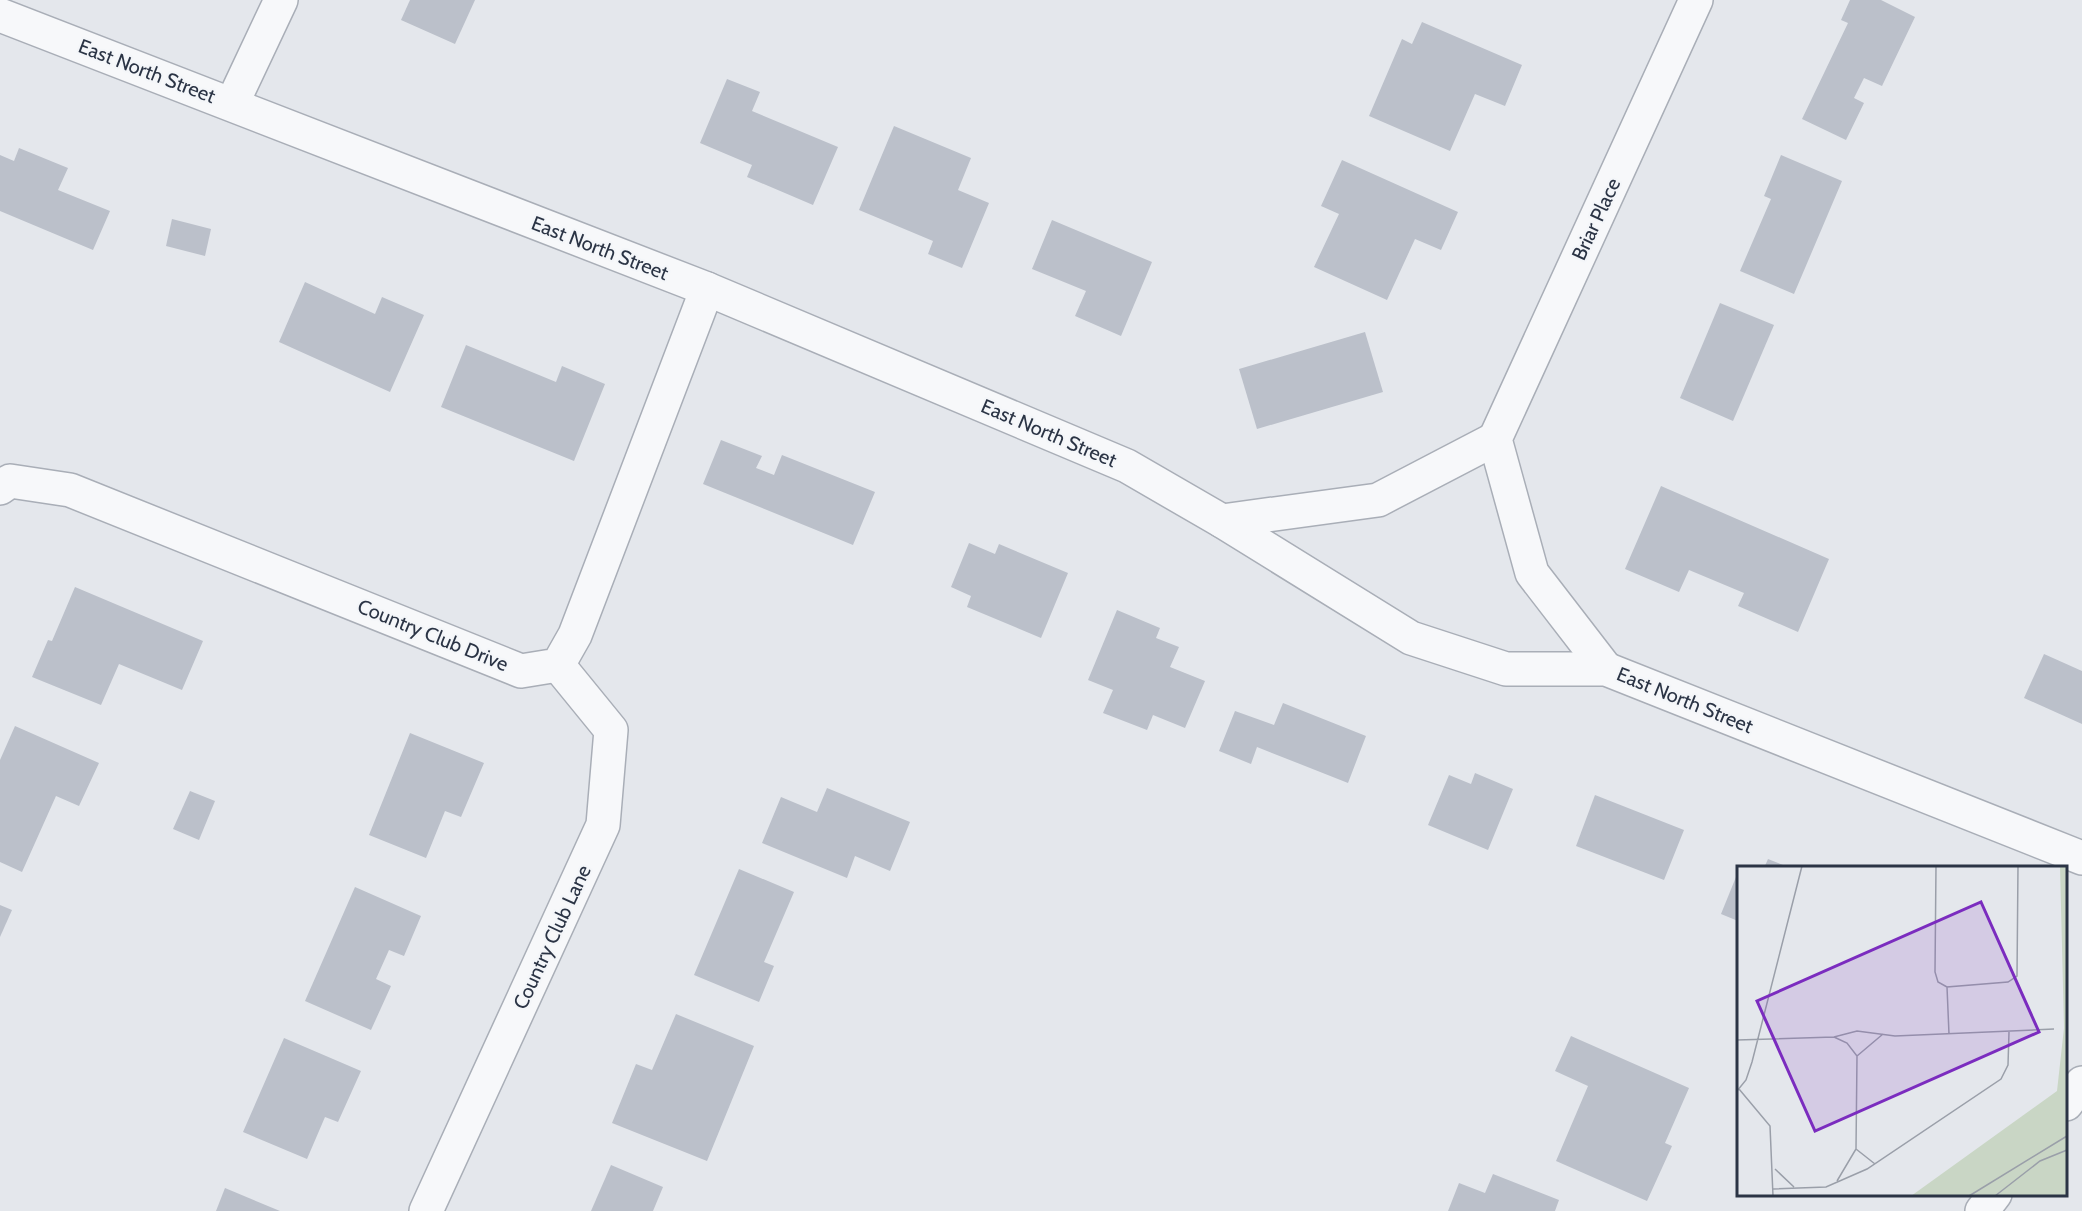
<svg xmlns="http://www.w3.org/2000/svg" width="2082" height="1211" viewBox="0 0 2082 1211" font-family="Cabin,sans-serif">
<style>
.building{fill:#bbc0ca}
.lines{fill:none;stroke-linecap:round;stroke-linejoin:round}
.minor-casing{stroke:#a9aeb7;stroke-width:36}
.minor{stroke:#f7f8fa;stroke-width:33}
.labels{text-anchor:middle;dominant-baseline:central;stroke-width:4.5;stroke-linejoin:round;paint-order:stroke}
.street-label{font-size:20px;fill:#2b3445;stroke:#f4f6f9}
.inset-road{fill:none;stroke:#9a9fa9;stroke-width:1.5}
.view{fill:#7b2cbf;fill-opacity:0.15;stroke:#7b2cbf;stroke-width:3}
.inset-edge{fill:none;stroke:#2b3445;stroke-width:3}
</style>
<rect width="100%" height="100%" fill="#e4e7ec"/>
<g class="building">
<path d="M410 0H475L455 44 401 20Z"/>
<path d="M1850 0H1881L1915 17 1882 86 1864 78 1854 98 1864 103 1846 140 1802 119 1848 23 1841 20Z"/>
<path d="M1422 22 1522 65 1505 106 1475 94 1450 151 1369 116 1402 39 1412 44Z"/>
<path d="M727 79 760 92 752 111 838 147 813 205 747 177 752 165 700 143Z"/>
<path d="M894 126 971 158 958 190 989 203 962 268 928 254 933 241 859 210Z"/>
<path d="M19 148 68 168 58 190 110 211 93 250 0 211V155L14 161Z"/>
<path d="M1781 155 1842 181 1794 294 1740 271 1771 199 1764 196Z"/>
<path d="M1342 160 1458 212 1441 250 1415 239 1387 300 1314 267 1339 214 1321 206Z"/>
<path d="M172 219 211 229 205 256 166 246Z"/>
<path d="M1052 220 1152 262 1121 336 1075 316 1086 291 1032 269Z"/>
<path d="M305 282 375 314 382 297 424 315 390 392 279 342Z"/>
<path d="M1720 303 1774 325 1733 421 1680 398Z"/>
<path d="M1365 332 1383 392 1257 429 1239 369Z"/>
<path d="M466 345 556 382 562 366 605 384 574 461 441 407Z"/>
<path d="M721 440 762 456 756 468 774 475 782 455 875 492 853 545 703 484Z"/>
<path d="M1661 486 1829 559 1798 632 1738 606 1744 593 1689 570 1679 592 1625 569Z"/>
<path d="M969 543 995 554 999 544 1068 573 1041 638 967 607 971 596 951 587Z"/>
<path d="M75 587 203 641 182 690 119 664 101 705 32 677 48 640 52 641Z"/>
<path d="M1117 610 1160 628 1156 638 1179 647 1170 667 1205 681 1185 728 1153 715 1147 730 1103 713 1113 690 1088 680Z"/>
<path d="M2044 654 2082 671V724L2024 698Z"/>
<path d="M1283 703 1366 736 1348 783 1257 747 1251 764 1219 751 1235 711 1274 725Z"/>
<path d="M15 726 99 763 79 806 56 796 22 872 0 862V760Z"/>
<path d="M410 733 484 763 461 817 445 811 426 858 369 835Z"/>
<path d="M1475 773 1513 789 1488 850 1428 825 1449 775 1471 784Z"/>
<path d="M827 788 910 822 890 871 855 856 847 878 762 843 781 797 817 812Z"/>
<path d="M190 791 215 801 199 840 173 829Z"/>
<path d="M1595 795 1684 830 1664 880 1576 846Z"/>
<path d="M1768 859 1788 867V868H1764Z"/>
<path d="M739 869 794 892 764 962 774 966 759 1002 694 975Z"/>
<path d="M1738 872V921L1721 914Z"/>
<path d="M355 887 421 916 404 956 389 950 376 979 391 986 371 1030 305 1001Z"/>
<path d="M0 905 12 910 0 937Z"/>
<path d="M676 1014 754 1046 707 1161 612 1123 636 1064 652 1070Z"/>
<path d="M1571 1036 1689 1088 1665 1143 1672 1146 1647 1201 1556 1161 1588 1086 1555 1071Z"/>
<path d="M284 1038 361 1071 338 1122 325 1117 307 1159 243 1132Z"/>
<path d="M611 1165 663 1187 653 1211H591Z"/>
<path d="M1493 1174 1559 1200 1555 1211H1448L1459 1183 1485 1193Z"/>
<path d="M225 1188 280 1211H216Z"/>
</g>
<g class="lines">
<g class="minor-casing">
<g id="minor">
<path d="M0 15 707 289 1127 466 1222 521 1411 638 1506 669H1606L2082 858"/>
<path d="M232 104 281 0"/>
<path d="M0 488 10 481 70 490 521 671 558 665 575 635 707 289"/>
<path d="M1222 521 1378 500 1495 439"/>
<path d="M1606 669 1532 573 1495 439 1696 0"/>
<path d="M2066 1104 2082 1083"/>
<path d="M426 1211 603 825 611 730 558 665"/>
<path d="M1982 1211 1995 1194"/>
</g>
</g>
<use href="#minor" class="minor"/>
</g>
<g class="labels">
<g class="street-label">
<text transform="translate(147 71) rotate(21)">East North Street</text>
<text transform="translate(1596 219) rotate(-65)">Briar Place</text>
<text transform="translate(600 248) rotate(21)">East North Street</text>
<text transform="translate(1049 433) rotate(23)">East North Street</text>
<text transform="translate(433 635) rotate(22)">Country Club Drive</text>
<text transform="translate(1685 700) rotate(22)">East North Street</text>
<text transform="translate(552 937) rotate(-65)">Country Club Lane</text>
</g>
</g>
<g transform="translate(1737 866)">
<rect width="330" height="330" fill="#e4e7ec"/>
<path d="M323 0H330V330H174L320 225 327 162Z" fill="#c9d6c5"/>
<path class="inset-road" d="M199 0 198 106 201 116 210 121M212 168 210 121 271 116 280 110 281 0M97 171 110 177 120 190 119 283 100 315M0 174 97 171 120 165 158 170 317 163M120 190 146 168M2 223 33 260 36 330M0 225 9 214 15 196 65 0M119 283 138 298M38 303 57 321M36 323 89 321 130 303 264 213 271 199 272 166M232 330 330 270M258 330 303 295 330 284"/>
<path class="view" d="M244 36 302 166 78 265 20 135Z"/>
<rect width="330" height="330" class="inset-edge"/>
</g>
</svg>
